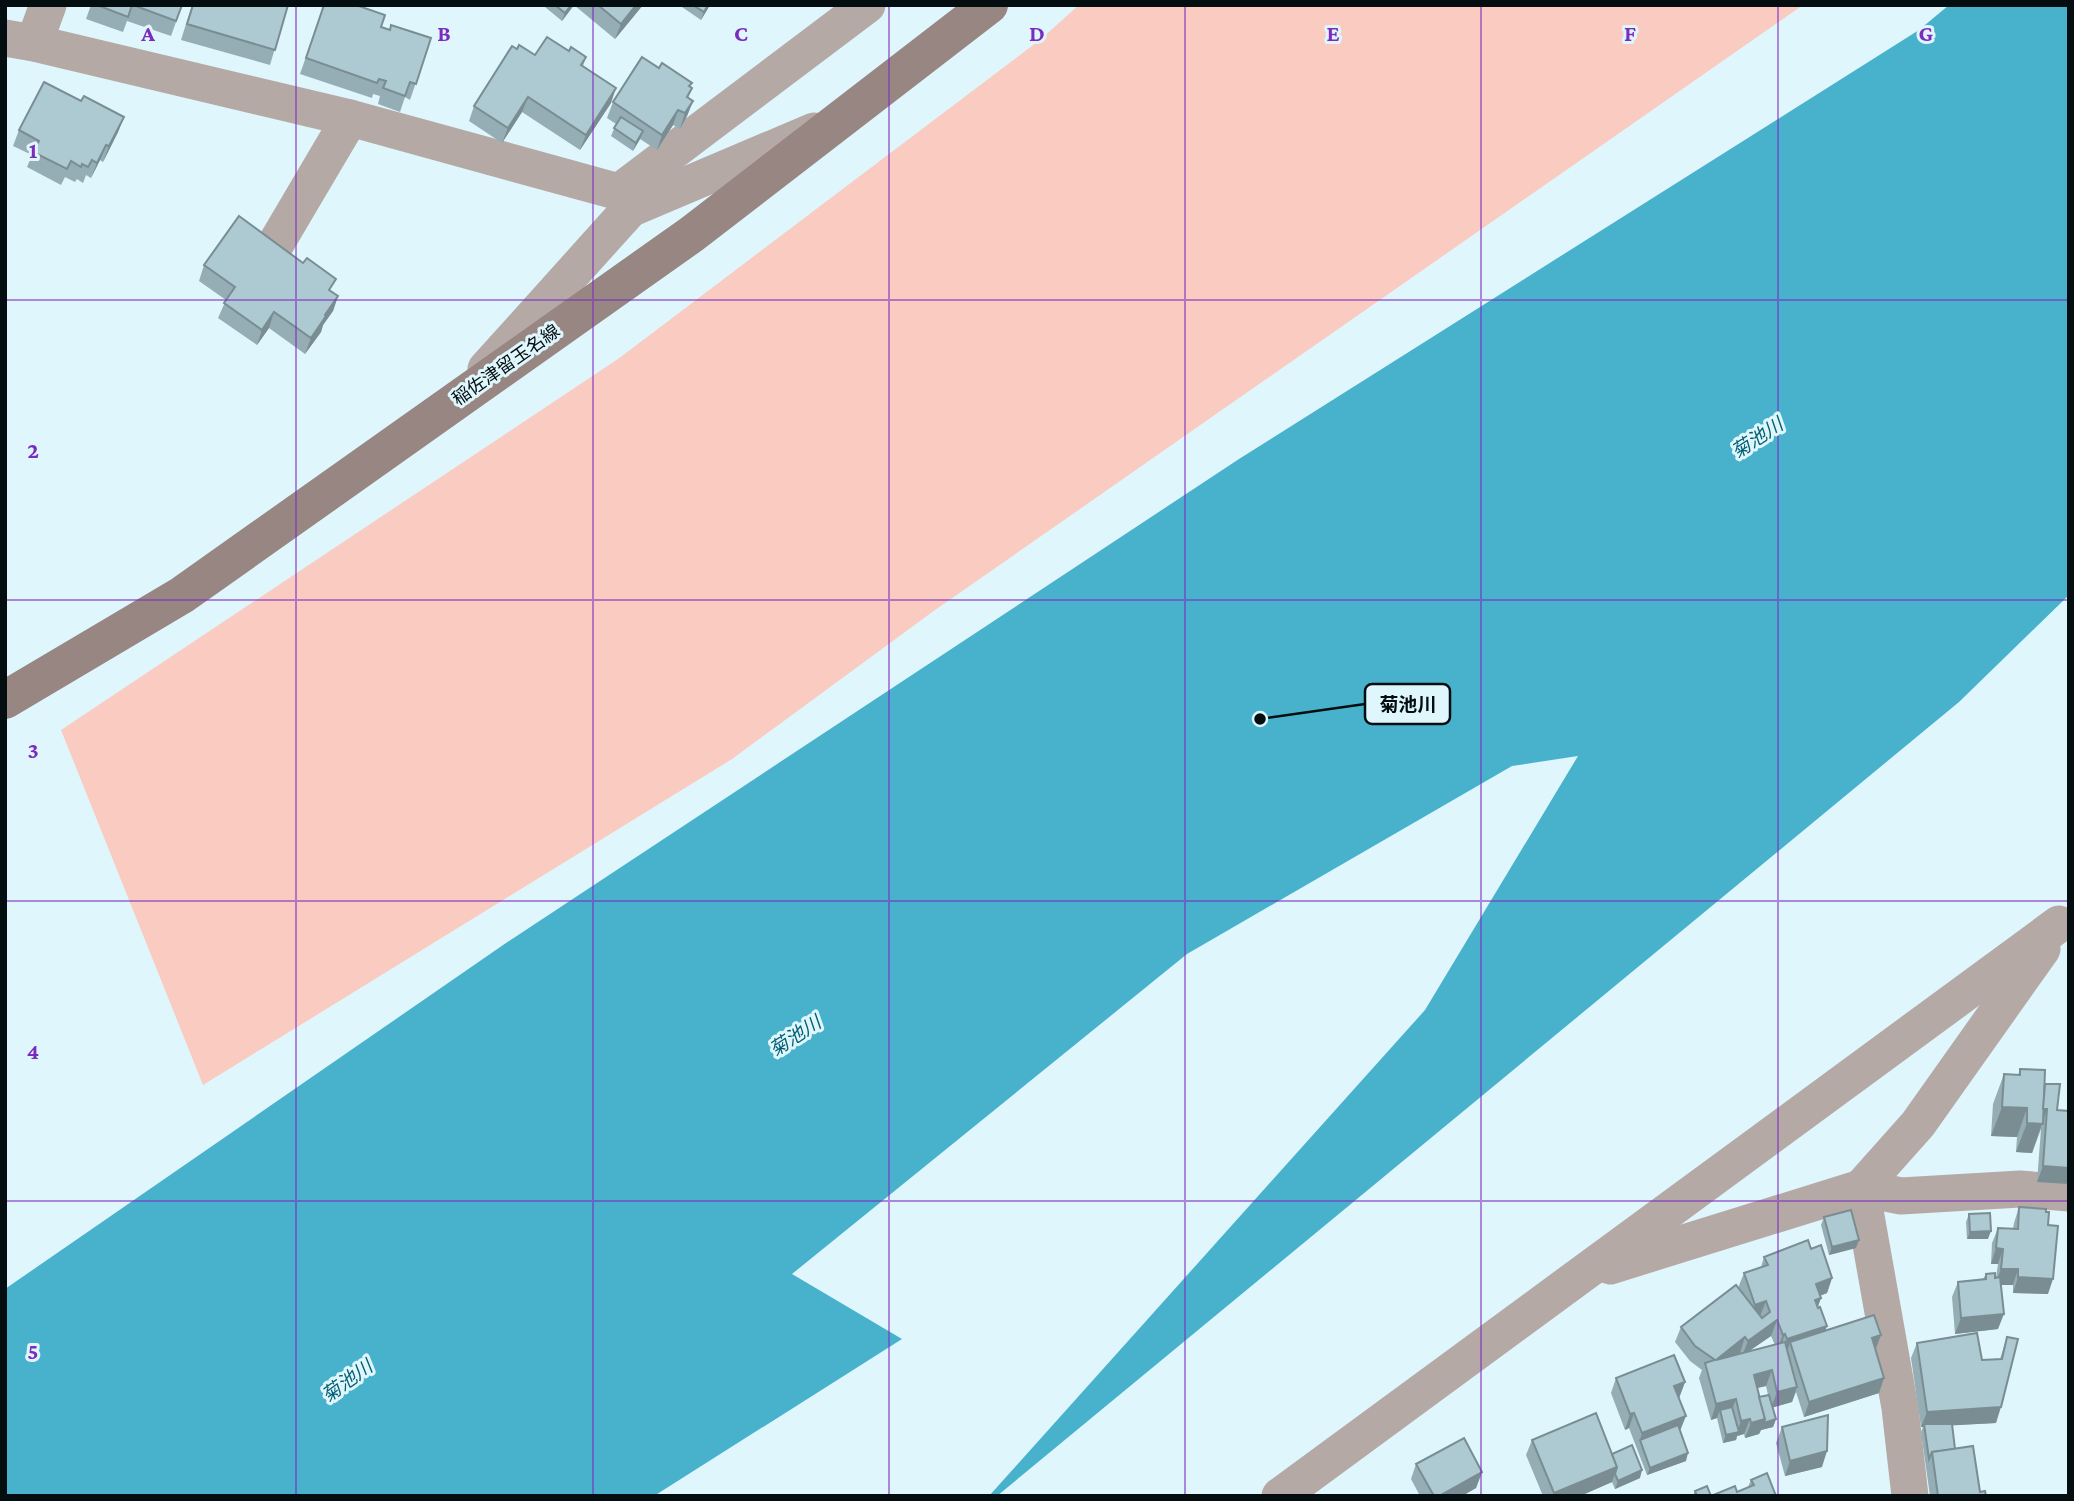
<svg xmlns="http://www.w3.org/2000/svg" width="2074" height="1501" viewBox="0 0 2074 1501" font-family="'Crimson Pro','Noto Sans JP',serif">
<style>
.green{fill:#facbc1}
.water{fill:#48b2cd}
.lines{fill:none;stroke-linecap:round;stroke-linejoin:round}
.street{stroke:#b5a9a6;stroke-width:37}
.secondary{stroke:#988682;stroke-width:38}
.wall{fill:#95adb4;fill-rule:evenodd}
.shaded-wall{fill:#798d92}
.building{fill:#adc9d1;stroke:#798d92;stroke-width:2}
.grid{fill:none;stroke:#7b2cbf;stroke-width:2;stroke-opacity:0.55}
.labels{text-anchor:middle;dominant-baseline:central;stroke-width:6;stroke-linejoin:round;paint-order:stroke}
.street-label{font-size:18px;fill:#040d10;stroke:#dff6fc}
.water-label{font-size:19px;font-style:italic;fill:#025f72;stroke:#dff6fc}
.grid-label{font-size:23px;text-anchor:middle;font-weight:bold;fill:#7b2cbf;stroke:#dff6fc;stroke-width:6;stroke-linejoin:round;paint-order:stroke}
.leader{fill:none;stroke:#040d10;stroke-width:2.5}
.callout-dot{fill:#040d10;stroke:#dff6fc;stroke-width:2.5}
.callout{fill:#dff6fc;stroke:#040d10;stroke-width:2.5}
.callout-label{font-size:19px;text-anchor:middle;font-weight:bold;fill:#040d10}
</style>
<rect width="100%" height="100%" fill="#dff6fc"/>
<path class="green" d="M1079 5H1803L935 610 732 759 203 1085 61 730 618 359 1041 39Z"/>
<path class="water" d="M1949 5H2069V595L1959 702 997 1496H989L1425 1010 1578 756 1512 766 1187 954 792 1274 902 1339 654 1496H5V1289L506 943 1239 459 1919 30Z"/>
<g class="lines">
<g class="street">
<path d="M5 38 34 43 350 118 619 192 630 209 814 131"/>
<path d="M34 43 48 5"/>
<path d="M619 192 867 5"/>
<path d="M268 257 350 118"/>
<path d="M486 369 630 209"/>
<path d="M1861 1188 1918 1124 2042 949"/>
<path d="M1861 1188 1900 1408 1910 1496"/>
<path d="M1610 1266 1861 1188 1901 1196 2020 1189 2069 1193"/>
<path d="M1280 1496 2059 924"/>
</g>
<path class="secondary" d="M5 700 182 595 692 234 989 5"/>
</g>
<g class="wall">
<path d="M91 5H182L171 36 127 21 123 32 86 19Z"/>
<path d="M192 5H288L270 65 181 40Z"/>
<path d="M324 5 390 30 431 38 410 100 405 97 400 112 378 104 380 96 373 94 372 98 300 74Z"/>
<path d="M545 5H643L615 39 574 5 562 21 545 7Z"/>
<path d="M679 5H710L701 20Z"/>
<path d="M517 49 535 55 569 51 586 57 583 66 611 103 580 150 522 112 502 143 469 121 474 106Z"/>
<path d="M690 87 692 88 688 98 693 101 687 116 680 129 673 125 657 150 640 139 633 151 611 136 616 124 607 118 613 102Z"/>
<path d="M81 101 124 117 118 132 103 162 100 160 91 178 86 175 83 183 77 179 75 182 65 177 61 185 27 167 32 155 13 146 19 130Z"/>
<path d="M204 265 332 291 338 296 333 311 323 325 321 332 305 354 269 328 257 345 218 318 226 300 199 281Z"/>
<path d="M2020 1069 2045 1084 2057 1110 2069 1111V1184L2037 1182 2041 1129 2032 1153 2016 1152 2017 1137 1991 1136 1993 1104 2004 1074 2018 1075Z"/>
<path d="M2019 1207 2046 1212 2048 1225V1294L2013 1293V1285H2001L1998 1329 1955 1334 1952 1297 1958 1282 1983 1279 1986 1274 1996 1278 1998 1264H1991L1992 1243 1998 1228 2013 1229 2014 1223Z"/>
<path d="M1969 1214 1988 1239H1967L1966 1222Z"/>
<path d="M1824 1217 1856 1248 1829 1255 1821 1225Z"/>
<path d="M1811 1249 1832 1278 1827 1293 1820 1296 1821 1298 1818 1307 1827 1326 1825 1331 1875 1350 1884 1378 1879 1393 1804 1417 1796 1392 1792 1402 1773 1407 1776 1419 1773 1427 1761 1430 1759 1434 1745 1438 1744 1434 1737 1436 1736 1440 1723 1443 1717 1418 1711 1420 1699 1378 1702 1370 1690 1361 1675 1342 1681 1327 1738 1288 1744 1273 1761 1267 1764 1257ZM1771 1336 1775 1345 1749 1351ZM1766 1386 1768 1395 1759 1397 1757 1388Z"/>
<path d="M2007 1337 1996 1423 1952 1425 1955 1449 1980 1492 1986 1496H1930L1921 1432 1923 1427H1921L1911 1358 1917 1343 1982 1360 2000 1359Z"/>
<path d="M1616 1378 1685 1382 1679 1398 1680 1431 1686 1461 1647 1475 1629 1428 1625 1430 1611 1393Z"/>
<path d="M1782 1427 1822 1467 1785 1476 1776 1443Z"/>
<path d="M1532 1440 1612 1454 1640 1478 1615 1489 1612 1482 1580 1496H1543L1526 1455Z"/>
<path d="M1416 1464 1482 1472 1476 1488 1462 1496H1420L1411 1479Z"/>
<path d="M1751 1480 1776 1496H1693L1695 1491 1711 1496 1737 1492 1748 1487Z"/>
</g>
<g class="shaded-wall">
<path d="M571 5H574L562 21 565 13Z"/>
<path d="M636 5H643L615 39 621 24Z"/>
<path d="M708 5H710L701 20 704 12Z"/>
<path d="M616 88 611 103 580 150 586 135Z"/>
<path d="M528 97 522 112 502 143 508 128Z"/>
<path d="M693 101 687 116 680 129 685 113Z"/>
<path d="M678 110 673 125 657 150 662 135Z"/>
<path d="M124 117 118 132 103 162 109 146Z"/>
<path d="M643 131 640 139 633 151 636 143Z"/>
<path d="M106 145 100 160 91 178 97 163Z"/>
<path d="M338 296 333 311 323 325 321 332 305 354 311 338 325 315Z"/>
<path d="M274 312 269 328 257 345 262 330Z"/>
<path d="M2002 1107 2027 1108 2017 1137 1991 1136Z"/>
<path d="M2042 1109H2047L2032 1153 2016 1152 2027 1123Z"/>
<path d="M2043 1166 2069 1168V1184L2037 1182Z"/>
<path d="M1991 1231 1988 1239H1967L1970 1232Z"/>
<path d="M1859 1240 1856 1248 1829 1255 1832 1247Z"/>
<path d="M1996 1248 2003 1249 1998 1264H1991Z"/>
<path d="M2001 1269H2018L2013 1285H1995Z"/>
<path d="M2018 1277 2053 1279 2048 1294 2013 1293Z"/>
<path d="M1832 1278 1827 1293 1811 1299 1816 1284Z"/>
<path d="M1821 1298 1815 1313V1300Z"/>
<path d="M1766 1301 1760 1316 1750 1320 1755 1305Z"/>
<path d="M2004 1314 1998 1329 1955 1334 1961 1318Z"/>
<path d="M1777 1320 1771 1336 1742 1356 1748 1341Z"/>
<path d="M1827 1326 1821 1341 1790 1342 1787 1352 1781 1354 1787 1339Z"/>
<path d="M1785 1334 1780 1349 1777 1350 1783 1335Z"/>
<path d="M1881 1335 1875 1351 1872 1338Z"/>
<path d="M1745 1337 1740 1353 1710 1375 1716 1360Z"/>
<path d="M1772 1370 1766 1386 1748 1390 1754 1375Z"/>
<path d="M1884 1378 1879 1393 1804 1417 1809 1402Z"/>
<path d="M1685 1382 1679 1398 1668 1402 1674 1386Z"/>
<path d="M1797 1387 1792 1402 1771 1408 1777 1392Z"/>
<path d="M1736 1399 1730 1415 1720 1410 1717 1418 1711 1420 1716 1404Z"/>
<path d="M2001 1407 1996 1423 1924 1427V1424L1923 1427H1921L1927 1412Z"/>
<path d="M1634 1413 1629 1428 1625 1430 1630 1414Z"/>
<path d="M1686 1416 1680 1431 1640 1440 1642 1433Z"/>
<path d="M1750 1419 1744 1434 1737 1436 1736 1440 1723 1443 1726 1435 1737 1432 1741 1421Z"/>
<path d="M1765 1419H1776L1773 1427 1761 1430 1759 1434 1745 1438 1751 1423Z"/>
<path d="M1827 1451 1822 1467 1785 1476 1790 1461Z"/>
<path d="M1688 1453 1686 1461 1647 1475 1650 1468Z"/>
<path d="M1617 1467 1612 1482 1580 1496H1553L1554 1493Z"/>
<path d="M1642 1470 1640 1478 1615 1489 1618 1481Z"/>
<path d="M1482 1472 1476 1488 1462 1496H1439Z"/>
</g>
<g class="building">
<path d="M97 5H132L128 17Z"/>
<path d="M133 5H182L176 21Z"/>
<path d="M193 5H288L275 50 187 24Z"/>
<path d="M324 5H356L385 15 381 27 390 30 391 25 431 38 416 84 410 82 405 96 383 88 386 81 379 79 377 83 306 58Z"/>
<path d="M555 5H571L565 13Z"/>
<path d="M598 5H636L621 24Z"/>
<path d="M693 5H708L704 12Z"/>
<path d="M547 37 569 51 571 47 586 57 581 65 616 88 586 135 528 97 508 128 474 106 512 46 517 49 519 45 535 55Z"/>
<path d="M642 57 659 68 662 63 692 83 689 86 692 88 687 97 693 101 685 113 678 110 662 135 613 102Z"/>
<path d="M44 82 81 101 84 96 124 117 109 146 106 145 97 163 92 160 88 167 82 164 81 167 71 161 67 169 33 152 39 141 19 130Z"/>
<path d="M621 117 643 131 636 143 614 128Z"/>
<path d="M239 216 303 263 307 258 336 279 329 290 338 296 325 315 326 316 311 338 274 312 262 330 224 303 235 287 204 265Z"/>
<path d="M2020 1069 2045 1070 2043 1124 2027 1123V1108L2002 1107 2004 1074 2020 1075Z"/>
<path d="M2045 1084H2060L2057 1110 2069 1111V1168L2043 1166 2047 1109H2043Z"/>
<path d="M2019 1207 2046 1209V1212H2049L2048 1225 2058 1226 2053 1279 2018 1277V1269H2001L2003 1249 1996 1248 1998 1228 2018 1229Z"/>
<path d="M1851 1210 1859 1240 1832 1247 1824 1217Z"/>
<path d="M1990 1213 1991 1231 1970 1232 1969 1214Z"/>
<path d="M1808 1240 1811 1249 1821 1245 1832 1278 1816 1284 1821 1298 1815 1300 1818 1308 1820 1307 1827 1326 1787 1339 1785 1334 1783 1335 1777 1320 1748 1341 1745 1337 1716 1360 1785 1342 1797 1387 1777 1392 1772 1370 1754 1375 1765 1419 1751 1423 1750 1419 1741 1421 1736 1399 1716 1404 1705 1363 1715 1360 1695 1346 1681 1327 1736 1285 1762 1318 1770 1312 1766 1301 1755 1305 1744 1273 1768 1265 1764 1257Z"/>
<path d="M1995 1273V1278L2000 1277 2004 1314 1961 1318 1958 1282 1986 1279V1274Z"/>
<path d="M1874 1315 1881 1335 1872 1338 1884 1378 1809 1402 1790 1342Z"/>
<path d="M1977 1333 1982 1360 2002 1359 2007 1337 2018 1339 2001 1407 1927 1412 1917 1343Z"/>
<path d="M1674 1355 1685 1382 1674 1386 1686 1416 1642 1433 1634 1413 1630 1414 1616 1378Z"/>
<path d="M1769 1395 1776 1419 1764 1423 1765 1419 1759 1397Z"/>
<path d="M1732 1407 1739 1432 1726 1435 1720 1410Z"/>
<path d="M1596 1413 1617 1467 1554 1493 1532 1440Z"/>
<path d="M1828 1415 1827 1451 1790 1461 1782 1427Z"/>
<path d="M1924 1424H1952L1955 1449 1932 1452 1929 1459Z"/>
<path d="M1678 1425 1688 1453 1650 1468 1640 1440Z"/>
<path d="M1464 1438 1482 1472 1439 1496H1434L1416 1464Z"/>
<path d="M1632 1445 1642 1470 1618 1481 1615 1474 1617 1467 1612 1454Z"/>
<path d="M1973 1446 1980 1492 1985 1491 1986 1496H1938L1932 1452Z"/>
<path d="M1767 1473 1776 1496H1697L1695 1491 1707 1486 1711 1496 1735 1486 1737 1492 1754 1485 1751 1480Z"/>
</g>
<path class="grid" d="M296 5V1496M593 5V1496M889 5V1496M1185 5V1496M1481 5V1496M1778 5V1496M5 300H2069M5 600H2069M5 901H2069M5 1201H2069"/>
<g class="labels">
<g class="street-label">
<text transform="translate(506 365) rotate(-35)">稲佐津留玉名線</text>
</g>
<g class="water-label">
<text transform="translate(1757 438) rotate(-33)">菊池川</text>
<text transform="translate(795 1036) rotate(-33)">菊池川</text>
<text transform="translate(347 1381) rotate(-36)">菊池川</text>
</g>
</g>
<g class="grid-label">
<text x="148" y="41">A</text>
<text x="444" y="41">B</text>
<text x="741" y="41">C</text>
<text x="1037" y="41">D</text>
<text x="1333" y="41">E</text>
<text x="1630" y="41">F</text>
<text x="1926" y="41">G</text>
<text x="33" y="158">1</text>
<text x="33" y="458">2</text>
<text x="33" y="758">3</text>
<text x="33" y="1059">4</text>
<text x="33" y="1359">5</text>
</g>
<path class="leader" d="M1260 719L1365 704"/>
<circle class="callout-dot" cx="1260" cy="719" r="7"/>
<rect class="callout" x="1365" y="684" width="85" height="40" rx="7"/>
<g class="callout-label">
<text x="1408" y="711">菊池川</text>
</g>
<rect width="2074" height="1501" fill="none" stroke="#040d10" stroke-width="14"/>
</svg>
